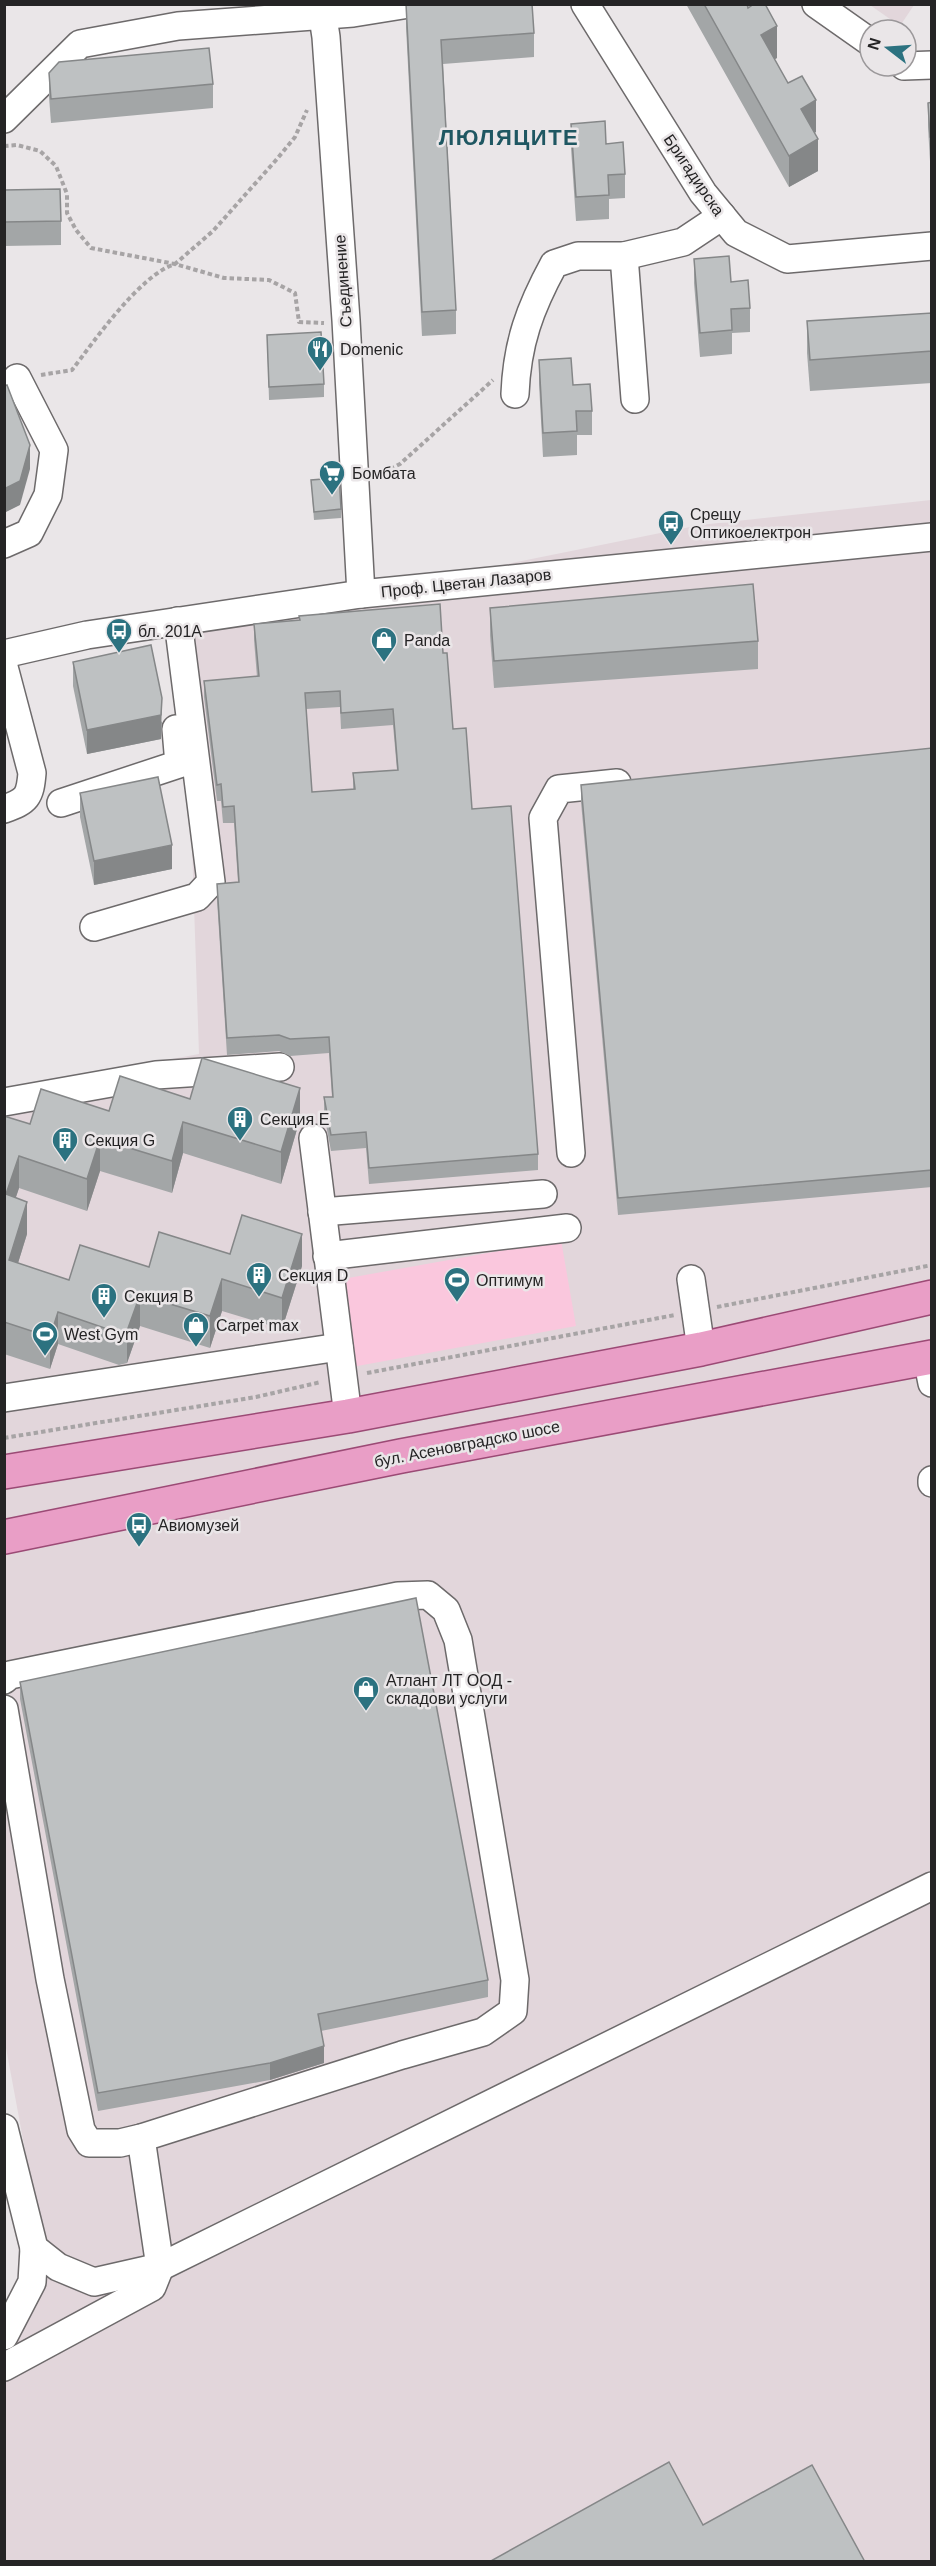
<svg xmlns="http://www.w3.org/2000/svg" width="936" height="2566" viewBox="0 0 936 2566" font-family="Arial,sans-serif">
<style>
.built{fill:#e2d6db}
.green{fill:#fac7dd}
.lines{fill:none;stroke-linecap:round;stroke-linejoin:round}
.minor-casing{stroke:#6d6a6b;stroke-width:30}
.major-casing{stroke:#9b4a75;stroke-width:36}
.path{stroke:#a7a4a5;stroke-width:4;stroke-dasharray:4.5 3;stroke-linecap:butt}
.minor{stroke:#fff;stroke-width:27}
.major{stroke:#e99ec6;stroke-width:33}
.wall{fill:#a3a6a7;fill-rule:evenodd}
.shaded-wall{fill:#858788}
.building{fill:#bec1c2;stroke:#858788;stroke-width:1.5;fill-rule:evenodd}
.labels{text-anchor:middle;dominant-baseline:central;stroke-width:5;stroke-linejoin:round;paint-order:stroke}
.street-label{font-size:16px;fill:#252425;stroke:#eae6e8}
.poi-label{font-size:16px;fill:#252425;stroke:#eae6e8;text-anchor:start}
.district-label{font-size:22px;font-weight:bold;letter-spacing:1.5px;fill:#1f5762;stroke:#eae6e8}
</style>
<rect width="100%" height="100%" fill="#eae6e8"/>
<g class="built">
<path d="M870 5H914L900 26Z"/>
<path d="M931 500V2561L5 2562V2354L48 2274 4 2037 5 1090 199 1054 185 637 304 605 700 525Z"/>
</g>
<path class="green" d="M561 1240 576 1326 352 1367 337 1280Z"/>
<g class="lines">
<g class="minor-casing">
<g id="minor">
<path d="M321 4 326 37 346 320 361 594"/>
<path d="M585 4 703 193 736 233 787 259 932 246"/>
<path d="M816 4 870 42"/>
<path d="M904 66 932 65"/>
<path d="M4 119 80 44 178 26 353 13 409 4"/>
<path d="M624 256 635 399"/>
<path d="M515 394C517 343 530 308 554 264L578 256H624L683 242 722 216"/>
<path d="M4 544 29 533 48 495 54 450 17 378"/>
<path d="M4 654 87 635 361 594 932 537"/>
<path d="M4 667 32 773C30 797 27 801 4 809"/>
<path d="M61 803 179 764 176 729"/>
<path d="M94 927 197 897 211 882 178 621"/>
<path d="M4 1102 156 1075 280 1067"/>
<path d="M313 1138 348 1416"/>
<path d="M571 1153 543 818 559 789 617 783"/>
<path d="M322 1212 543 1194"/>
<path d="M327 1256 567 1228"/>
<path d="M691 1279 701 1349"/>
<path d="M927 1358 932 1383"/>
<path d="M4 1398 339 1347"/>
<path d="M932 1480V1483"/>
<path d="M4 1680 10 1675 398 1596 428 1595 446 1610 458 1640 515 1980 513 2011 483 2032 402 2055 141 2138 120 2143H89L81 2130 50 1979 4 1709"/>
<path d="M4 2128 34 2248 58 2267 94 2282 160 2267 932 1886"/>
<path d="M4 2336 32 2282 34 2248"/>
<path d="M4 2367 152 2287 160 2267 141 2138"/>
</g>
</g>
<g class="major-casing">
<g id="major">
<path d="M4 1472 348 1416 701 1349 932 1297"/>
<path d="M4 1537 401 1456 932 1357"/>
</g>
</g>
<g class="path">
<path d="M4 146 17 145 40 151 56 166 67 194V213L76 230 91 248 175 264 224 278 269 280 295 293 299 322 324 323"/>
<path d="M41 375 72 370C95 340 140 275 175 264L213 231 277 159 295 137 307 110"/>
<path d="M377 476 400 464 493 380"/>
<path d="M717 1307 932 1265"/>
<path d="M367 1373 675 1315"/>
<path d="M4 1438 256 1397 321 1382"/>
</g>
<use href="#minor" class="minor"/>
<use href="#major" class="major"/>
</g>
<g class="wall">
<path d="M406 4 534 33V57L443 64 456 310V334L422 336 406 27Z"/>
<path d="M686 4H747L777 58 774 59 816 132 814 133 818 171 789 187Z"/>
<path d="M49 73 213 84V108L51 123 49 97Z"/>
<path d="M932 102V161H930L928 127V103Z"/>
<path d="M571 124 606 144 625 174V198L609 199V219L576 221 571 148Z"/>
<path d="M4 190 61 221V245L4 246Z"/>
<path d="M694 259 731 282 750 308V332L732 333V354L700 357 694 283Z"/>
<path d="M932 313V383L810 391 807 353V321Z"/>
<path d="M267 335 324 384V397L269 400Z"/>
<path d="M539 360 573 385 592 411V435H577V455L543 457 539 384Z"/>
<path d="M323 479 341 509V518L314 520 311 480Z"/>
<path d="M490 608 758 641V669L494 688 490 635Z"/>
<path d="M254 624 443 653 453 729 472 809 538 1154V1170L369 1184 366 1148 331 1151 324 1114V1097H332L329 1053 290 1056 279 1051 227 1055 217 900V884L238 882 234 823H223L221 801H217L204 697V681L257 677 254 640ZM340 707 341 729 393 725 397 770 353 773V789L312 792 306 709Z"/>
<path d="M73 662 162 722 161 739 87 754 73 686Z"/>
<path d="M932 748V1187L618 1215 581 802V785Z"/>
<path d="M80 793 172 869 94 885 80 817Z"/>
<path d="M190 1099 300 1119 281 1184 183 1153 172 1193 100 1171 87 1211 19 1188 16 1197 27 1234 18 1263 69 1280 230 1254 302 1266 282 1329 222 1311 210 1348 140 1326 127 1363 119 1365 58 1344 50 1369 4 1354V1116L30 1124Z"/>
<path d="M20 1682 488 1980V1997L321 2031 324 2063 270 2080 98 2111 20 1699Z"/>
</g>
<g class="shaded-wall">
<path d="M777 26V58L761 67V35Z"/>
<path d="M816 100V132L801 140V109Z"/>
<path d="M818 139V171L789 187V156Z"/>
<path d="M30 445V469L20 505 4 513V489Z"/>
<path d="M162 698 161 739 87 754V730Z"/>
<path d="M172 845V869L94 885V861Z"/>
<path d="M300 1088V1119L281 1184V1152Z"/>
<path d="M183 1122V1153L172 1193V1161Z"/>
<path d="M100 1139V1171L87 1211V1179Z"/>
<path d="M19 1156V1188L6 1226V1194Z"/>
<path d="M27 1202V1234L9 1292V1260Z"/>
<path d="M302 1234V1266L282 1329V1298Z"/>
<path d="M222 1279V1311L210 1348V1316Z"/>
<path d="M140 1295V1326L127 1363V1331Z"/>
<path d="M58 1312V1344L50 1369V1337Z"/>
<path d="M324 2046V2063L270 2080V2063Z"/>
</g>
<g class="building">
<path d="M406 4H532L534 33 441 40 456 310 422 312Z"/>
<path d="M704 4H747L748 8 754 4H765L777 26 761 35 788 83 802 76 816 100 801 109 818 139 789 156Z"/>
<path d="M209 48 213 84 51 99 49 73 59 62Z"/>
<path d="M932 102V137H930L928 103Z"/>
<path d="M605 121 606 144 623 142 625 174 608 175 609 195 576 197 571 124Z"/>
<path d="M60 189 61 221 4 222V190Z"/>
<path d="M729 256 731 282 748 280 750 308 731 309 732 330 700 333 694 259Z"/>
<path d="M932 313V351L810 360 807 321Z"/>
<path d="M321 332 324 384 269 387 267 335Z"/>
<path d="M571 358 573 385 590 384 592 411H576L577 431 543 433 539 360Z"/>
<path d="M7 385 30 445 20 481 4 489V386Z"/>
<path d="M339 474 341 509 314 512 311 480 323 479V476Z"/>
<path d="M753 584 758 641 494 661 490 608Z"/>
<path d="M440 604 443 653H447L453 729 466 728 472 809 511 806 538 1154 369 1168 366 1132 331 1135 324 1097H333L329 1037 290 1039 279 1035 227 1038 217 884 239 882 234 806 223 807 221 784 217 785 204 681 259 676 254 624 300 620 299 616ZM340 691 341 713 393 709 398 770 353 773 355 789 312 792 305 693Z"/>
<path d="M151 645 162 698 161 715 87 730 73 662Z"/>
<path d="M932 748V1170L618 1198 581 785Z"/>
<path d="M158 777 172 845 94 861 80 793Z"/>
<path d="M202 1058 300 1088 281 1152 183 1122 172 1161 100 1139 87 1179 19 1156 6 1194 27 1202 9 1260 69 1280 80 1245 149 1267 159 1232 230 1254 242 1215 302 1234 282 1298 222 1279 210 1316 140 1295 127 1331 119 1333 58 1312 50 1337 4 1322V1116L30 1124 41 1089 109 1111 120 1076 190 1099Z"/>
<path d="M416 1598 488 1980 318 2014 324 2046 270 2063 98 2093 20 1682Z"/>
<path d="M669 2462 703 2525 812 2465 865 2562H489Z"/>
</g>
<defs>
<g id="restaurant-pin" transform="scale(1.35)"><path d="M0 17L-7.5 6A9.5 9.5 0 1 1 7.5 6Z" fill="#2c7280" stroke="#eae6e8"/><path d="M-5-6h1v4h1v-4h1v4h1v-4h1v5L-1.5 .5V6h-2V.5L-5-1ZM5-6V6H3V1.5H1.5Q1.5-4 5-6Z" fill="#fff"/></g>
<g id="supermarket-pin" transform="scale(1.35)"><path d="M0 17L-7.5 6A9.5 9.5 0 1 1 7.5 6Z" fill="#2c7280" stroke="#eae6e8"/><path d="M-6-5.5h2.5l.6 2H6L4.5 2H-2.5L-4.4-4H-6ZM-1.5 3.2a1.3 1.3 0 1 0 .1 0ZM3 3.2a1.3 1.3 0 1 0 .1 0Z" fill="#fff"/></g>
<g id="bus-pin" transform="scale(1.35)"><path d="M0 17L-7.5 6A9.5 9.5 0 1 1 7.5 6Z" fill="#2c7280" stroke="#eae6e8"/><path d="M-5-6H5V4H4V6H2V4H-2V6H-4V4H-5ZM-3.5-4V0h7V-4ZM-3.5 1.2v1.5H-2V1.2ZM2 1.2v1.5H3.5V1.2Z" fill="#fff"/></g>
<g id="shop-pin" transform="scale(1.35)"><path d="M0 17L-7.5 6A9.5 9.5 0 1 1 7.5 6Z" fill="#2c7280" stroke="#eae6e8"/><path d="M-5-2.5h2.3a2.7 3.5 0 0 1 5.4 0H5L5.5 6h-11ZM-1.5-2.5h3a1.5 2.3 0 0 0-3 0Z" fill="#fff"/></g>
<g id="building-pin" transform="scale(1.35)"><path d="M0 17L-7.5 6A9.5 9.5 0 1 1 7.5 6Z" fill="#2c7280" stroke="#eae6e8"/><path d="M-4-6H4V6H1V3H-1V6H-4ZM-2.5-4.3h1.7v1.8h-1.7ZM.8-4.3h1.7v1.8H.8ZM-2.5-1h1.7V.8h-1.7ZM.8-1h1.7V.8H.8Z" fill="#fff"/></g>
<g id="stadium-pin" transform="scale(1.35)"><path d="M0 17L-7.5 6A9.5 9.5 0 1 1 7.5 6Z" fill="#2c7280" stroke="#eae6e8"/><path d="M0-5a6.5 5 0 1 0 0 10a6.5 5 0 1 0 0-10ZM-3.5-1.8h7v3.6h-7Z" fill="#fff"/></g>
</defs>
<g fill-rule="evenodd">
<use href="#restaurant-pin" x="320" y="349"/>
<use href="#supermarket-pin" x="332" y="473"/>
<use href="#bus-pin" x="671" y="523"/>
<use href="#bus-pin" x="119" y="631"/>
<use href="#shop-pin" x="384" y="640"/>
<use href="#building-pin" x="240" y="1119"/>
<use href="#building-pin" x="65" y="1140"/>
<use href="#building-pin" x="259" y="1275"/>
<use href="#stadium-pin" x="457" y="1280"/>
<use href="#building-pin" x="104" y="1296"/>
<use href="#shop-pin" x="196" y="1325"/>
<use href="#stadium-pin" x="45" y="1334"/>
<use href="#bus-pin" x="139" y="1525"/>
<use href="#shop-pin" x="366" y="1689"/>
</g>
<g class="labels">
<g class="street-label">
<text transform="translate(694 175) rotate(56)">Бригадирска</text>
<text transform="translate(343 281) rotate(-94)">Съединение</text>
<text transform="translate(466 583) rotate(-6)">Проф. Цветан Лазаров</text>
<text transform="translate(467 1444) rotate(-11)">бул. Асеновградско шосе</text>
</g>
<g class="poi-label">
<text x="340" y="349">Domenic</text>
<text x="352" y="473">Бомбата</text>
<text x="690" y="514">Срещу<tspan x="690" dy="18">Оптикоелектрон</tspan></text>
<text x="138" y="631">бл. 201А</text>
<text x="404" y="640">Panda</text>
<text x="260" y="1119">Секция E</text>
<text x="84" y="1140">Секция G</text>
<text x="278" y="1275">Секция D</text>
<text x="476" y="1280">Оптимум</text>
<text x="124" y="1296">Секция B</text>
<text x="216" y="1325">Carpet max</text>
<text x="64" y="1334">West Gym</text>
<text x="158" y="1525">Авиомузей</text>
<text x="386" y="1680">Атлант ЛТ ООД -<tspan x="386" dy="18">складови услуги</tspan></text>
</g>
<g class="district-label">
<text x="509" y="137">ЛЮЛЯЦИТЕ</text>
</g>
</g>
<rect width="936" height="2566" fill="none" stroke="#252425" stroke-width="12"/>
<g transform="translate(888 48) rotate(287)"><circle r="28" fill="#eae6e8" stroke="#9b989a" stroke-width="1.5"/>
<path d="M0-4.5L10 22L0 15L-10 22Z" fill="#2c7280"/>
<text y="-9" font-size="16" font-weight="bold" text-anchor="middle" fill="#252425">N</text>
</g>
</svg>
